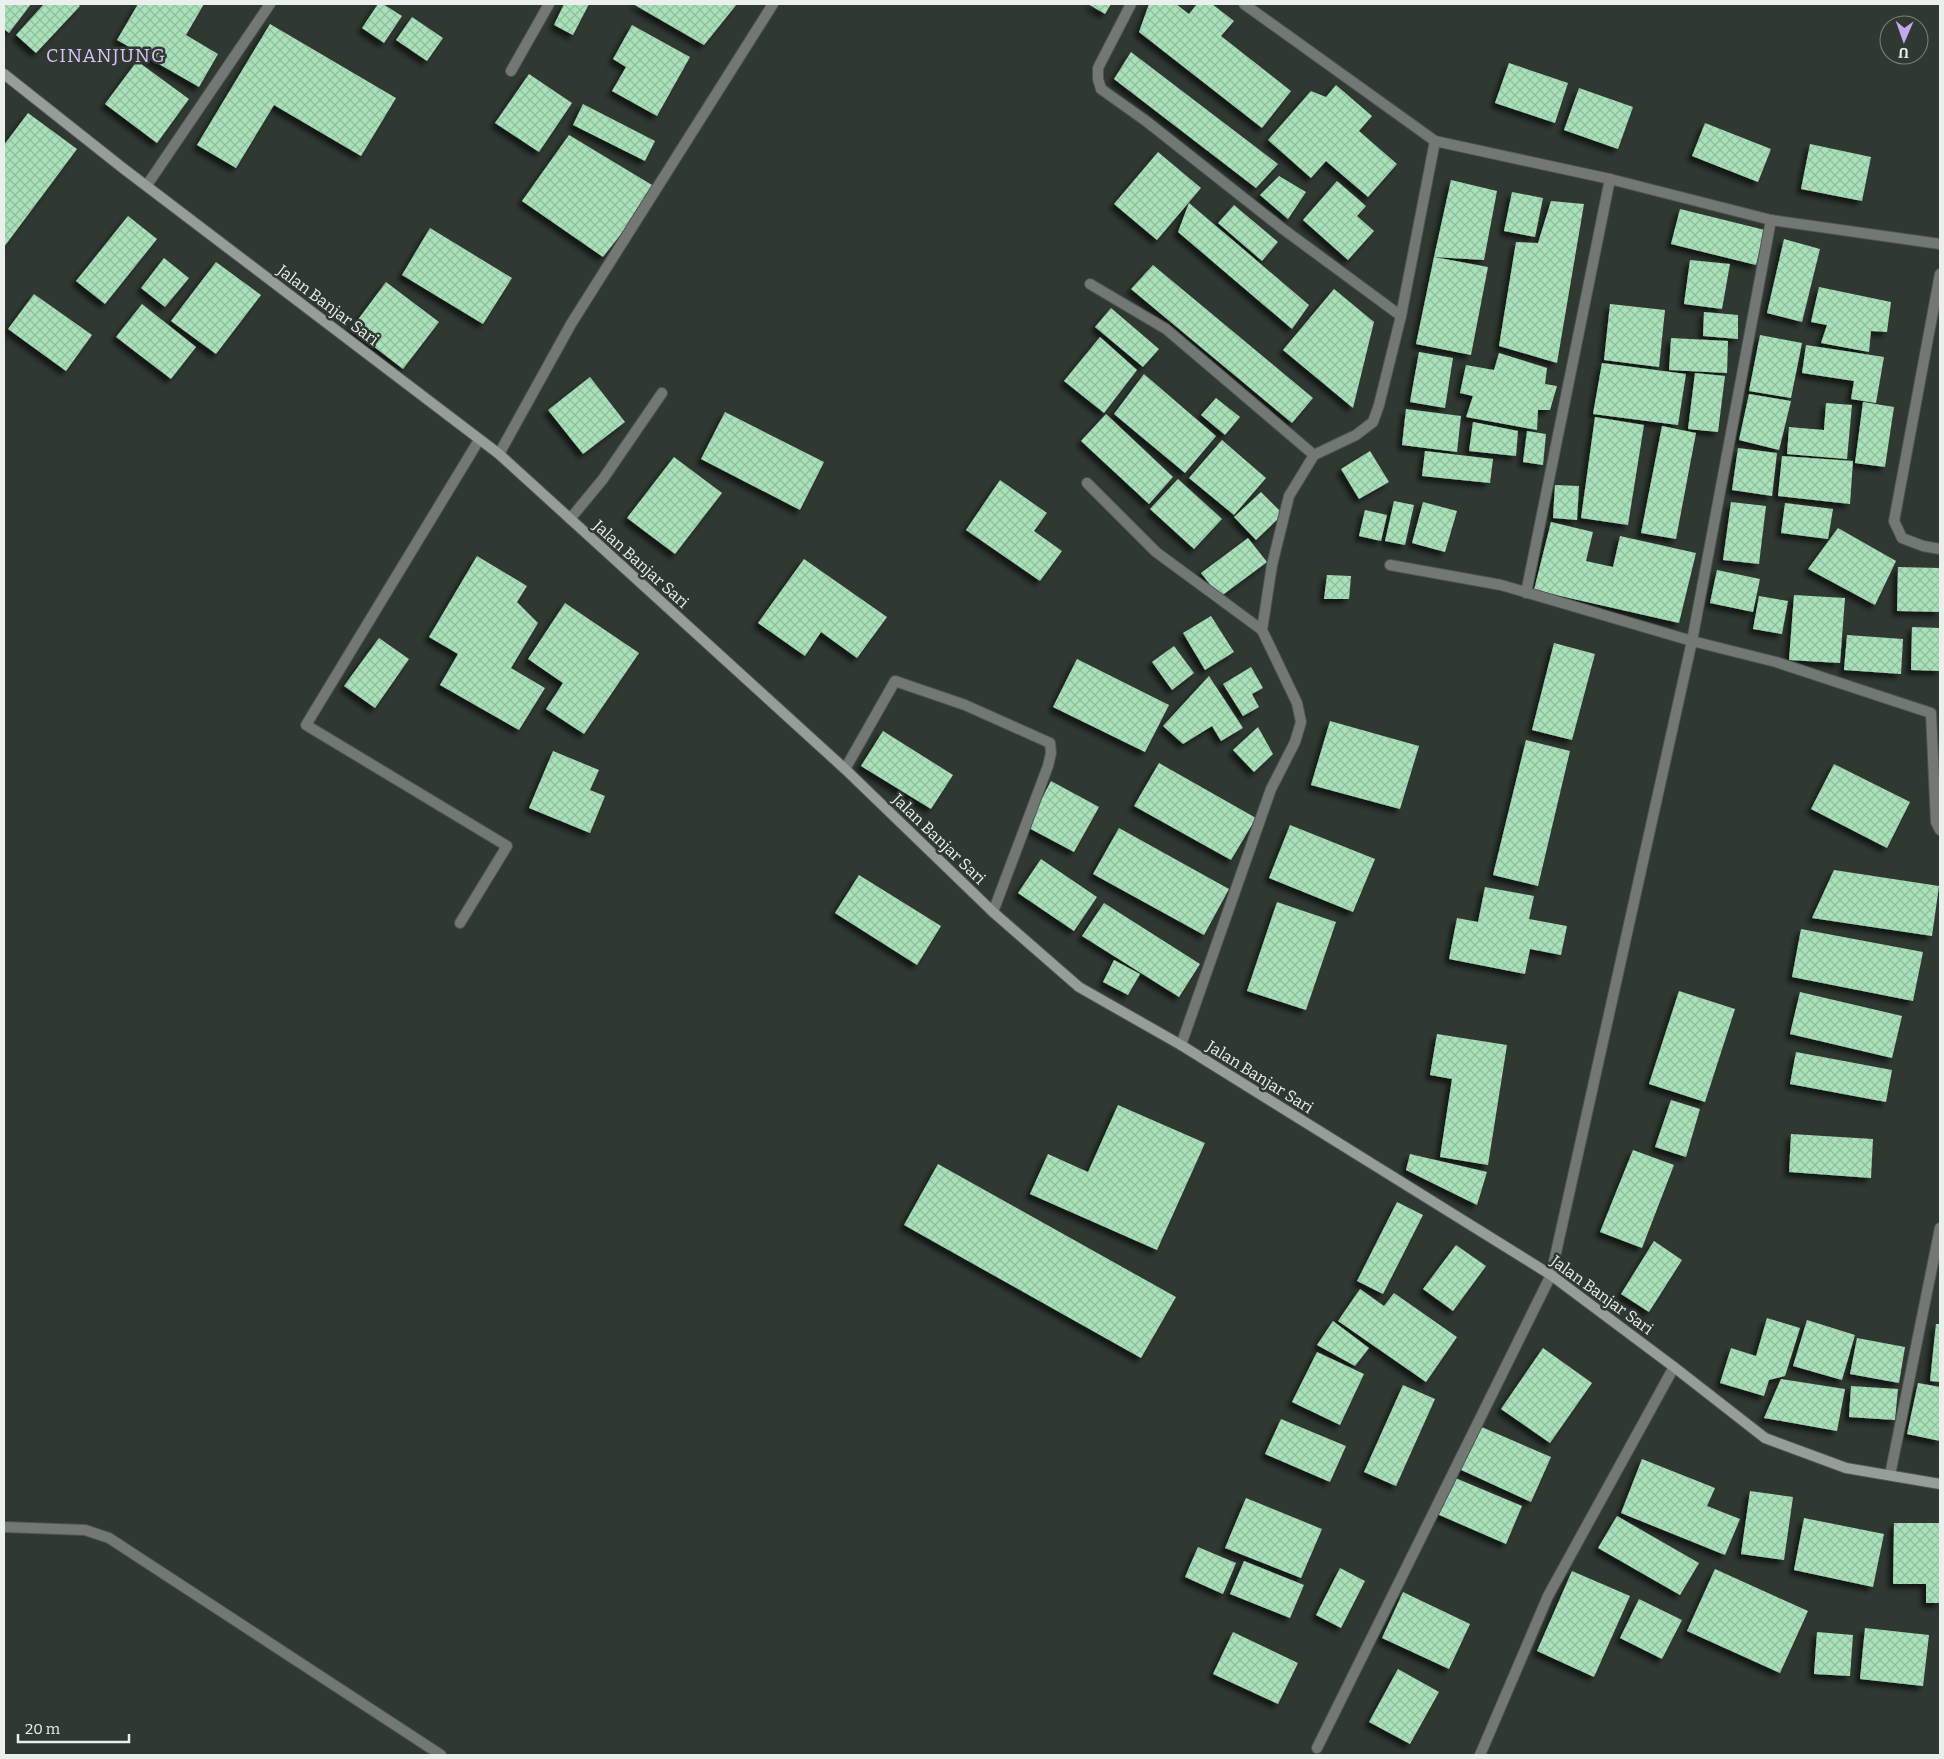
<svg xmlns="http://www.w3.org/2000/svg" width="1944" height="1759" viewBox="0 0 1944 1759" font-family="Bitter,serif">
<style>
.building{fill:url(#building-cross-hatch);filter:url(#shadow)}
.lines{fill:none;stroke-linecap:round;stroke-linejoin:round}
.street-casing{stroke:#4e5550;stroke-width:12}
.secondary-casing{stroke:#4e5550;stroke-width:12}
.street{stroke:#747875;stroke-width:10}
.secondary{stroke:#979d98;stroke-width:10}
.labels{text-anchor:middle;dominant-baseline:central;stroke-width:5;stroke-linejoin:round;paint-order:stroke}
.street-label{font-size:16px;fill:#ebf0ec;stroke:#303832}
.quarter-label{font-size:19px;letter-spacing:1px;fill:#dac3fb;stroke:#303832}
</style>
<defs>
<pattern id="building-cross-hatch" width="8" height="8" patternUnits="userSpaceOnUse" patternTransform="scale(1.25)"><rect width="8" height="8" fill="#a9e2ba"/><path d="M0 0l8 8M0 8l8-8" fill="none" stroke="#90bc9d"/></pattern>
<filter id="shadow"><feDropShadow dx="-4.5" dy="4.5" stdDeviation="2.5" flood-color="#0009"/></filter>
</defs>
<rect width="100%" height="100%" fill="#303832"/>
<g class="building">
<path d="M4 4H31L9 33 4 29Z"/>
<path d="M44 4H77L80 6 36 53 16 35Z"/>
<path d="M138 4H204L186 35 218 54 199 87 117 40Z"/>
<path d="M378 4H383L402 16 384 43 362 28Z"/>
<path d="M564 4H589L573 35 554 25Z"/>
<path d="M633 4H737L704 45Z"/>
<path d="M1088 4H1111L1105 14Z"/>
<path d="M1149 4H1176L1189 14 1197 4H1212L1234 21 1221 36 1291 91 1262 128 1139 32Z"/>
<path d="M412 17 443 38 427 61 396 40Z"/>
<path d="M270 24 396 98 361 156 274 105 236 168 197 145Z"/>
<path d="M632 25 690 57 657 116 612 91 626 67 613 59Z"/>
<path d="M1131 52 1278 164 1256 188 1114 79Z"/>
<path d="M137 61 189 99 157 143 105 104Z"/>
<path d="M1509 63 1568 83 1555 123 1495 103Z"/>
<path d="M529 74 572 103 539 152 495 123Z"/>
<path d="M1336 85 1372 116 1359 131 1397 164 1368 197 1326 161 1311 178 1268 140 1311 91 1326 97Z"/>
<path d="M1579 88 1633 107 1618 149 1564 130Z"/>
<path d="M583 104 655 141 645 161 573 125Z"/>
<path d="M28 113 77 149 4 247V145Z"/>
<path d="M1705 123 1771 149 1758 182 1692 156Z"/>
<path d="M569 135 657 188 603 257 522 201Z"/>
<path d="M1810 144 1871 157 1862 201 1801 189Z"/>
<path d="M1158 152 1201 188 1157 240 1114 204Z"/>
<path d="M1279 176 1306 192 1288 219 1260 195Z"/>
<path d="M1451 180 1497 191 1484 260 1434 257Z"/>
<path d="M1337 181 1366 206 1357 216 1374 231 1348 260 1303 220Z"/>
<path d="M1512 192 1543 198 1535 237 1504 231Z"/>
<path d="M1551 201 1584 204 1557 363 1499 346 1516 242 1538 243Z"/>
<path d="M1189 203 1309 305 1292 329 1178 232Z"/>
<path d="M1234 205 1278 242 1262 261 1218 223Z"/>
<path d="M1680 209 1765 230 1756 265 1671 244Z"/>
<path d="M128 216 157 239 105 304 76 281Z"/>
<path d="M430 228 512 278 483 324 402 275Z"/>
<path d="M1784 239 1820 249 1802 322 1767 313Z"/>
<path d="M1434 257 1488 267 1471 355 1416 344Z"/>
<path d="M164 258 189 278 165 307 141 288Z"/>
<path d="M1690 260 1730 264 1722 309 1684 304Z"/>
<path d="M216 262 261 295 216 354 171 321Z"/>
<path d="M1153 265 1313 398 1292 423 1131 289Z"/>
<path d="M386 282 439 322 403 369 351 329Z"/>
<path d="M1819 287 1891 302 1887 332 1871 331 1869 352 1821 343 1827 325 1811 322Z"/>
<path d="M1334 289 1374 322 1353 408 1283 350Z"/>
<path d="M34 294 92 335 66 371 8 329Z"/>
<path d="M142 304 196 347 171 379 116 337Z"/>
<path d="M1610 304 1665 310 1659 367 1604 360Z"/>
<path d="M1111 308 1159 349 1143 367 1095 327Z"/>
<path d="M1704 312 1738 315V339L1703 336Z"/>
<path d="M1760 335 1802 343 1791 398 1749 391Z"/>
<path d="M1100 337 1137 370 1104 413 1064 381Z"/>
<path d="M1671 338 1728 341 1727 373 1669 370Z"/>
<path d="M1806 345 1884 357 1876 403 1851 399 1854 381 1802 373Z"/>
<path d="M1419 352 1453 358 1445 408 1410 402Z"/>
<path d="M1499 353 1547 368 1545 384 1557 386 1550 410H1538L1537 430 1466 417 1473 396 1460 393 1466 365 1494 370Z"/>
<path d="M1602 363 1686 374 1678 425 1593 414Z"/>
<path d="M1695 373 1725 376 1718 432 1688 429Z"/>
<path d="M1144 374 1216 436 1185 473 1114 414Z"/>
<path d="M590 377 625 422 583 454 548 410Z"/>
<path d="M1749 394 1791 401 1779 450 1739 440Z"/>
<path d="M1216 398 1240 417 1225 435 1201 415Z"/>
<path d="M1863 402 1894 407 1885 467 1855 463Z"/>
<path d="M1826 403 1852 405 1847 459 1787 454 1789 427 1824 430Z"/>
<path d="M1406 409 1461 416 1457 452 1402 445Z"/>
<path d="M725 412 824 462 800 510 701 459Z"/>
<path d="M1106 414 1173 477 1149 504 1081 441Z"/>
<path d="M1595 417 1644 425 1628 525 1581 518Z"/>
<path d="M1473 422 1518 431 1516 456 1469 451Z"/>
<path d="M1662 426 1696 433 1676 539 1641 533Z"/>
<path d="M1527 431 1546 434 1543 465 1523 462Z"/>
<path d="M1222 440 1266 478 1234 515 1189 478Z"/>
<path d="M1738 448 1777 453 1772 496 1732 490Z"/>
<path d="M1370 451 1389 482 1359 499 1341 469Z"/>
<path d="M1425 451 1493 459 1490 483 1422 476Z"/>
<path d="M1782 456 1853 461 1850 504 1778 496Z"/>
<path d="M674 457 722 493 675 554 627 518Z"/>
<path d="M1178 479 1222 519 1194 549 1150 509Z"/>
<path d="M1000 480 1047 513 1034 531 1062 551 1040 581 966 530Z"/>
<path d="M1555 485 1579 486 1577 520 1553 518Z"/>
<path d="M1261 492 1283 514 1256 540 1234 517Z"/>
<path d="M1394 501 1414 505 1405 545 1385 541Z"/>
<path d="M1423 502 1457 511 1445 552 1412 543Z"/>
<path d="M1731 502 1766 506 1759 564 1723 560Z"/>
<path d="M1785 503 1833 509 1828 539 1781 533Z"/>
<path d="M1365 510 1387 515 1381 541 1359 536Z"/>
<path d="M1551 522 1593 532 1586 561 1613 567 1620 536 1696 553 1679 623 1534 590Z"/>
<path d="M1838 528 1896 561 1875 605 1808 569Z"/>
<path d="M1248 538 1267 562 1220 597 1201 573Z"/>
<path d="M477 556 527 586 517 602 538 623 511 668 545 688 519 730 440 685 458 654 429 637Z"/>
<path d="M804 559 887 617 857 658 821 632 805 656 758 623Z"/>
<path d="M1898 567 1940 568V612L1897 611Z"/>
<path d="M1717 570 1760 579 1753 612 1710 603Z"/>
<path d="M1327 575 1351 576 1349 599H1324Z"/>
<path d="M1794 595 1845 598 1840 663 1789 660Z"/>
<path d="M1759 596 1788 601 1782 634 1753 629Z"/>
<path d="M565 603 639 653 584 734 546 709 563 683 528 659Z"/>
<path d="M1211 616 1234 652 1205 670 1183 633Z"/>
<path d="M1912 627 1940 628V671L1911 670Z"/>
<path d="M1847 635 1903 639 1901 674 1844 670Z"/>
<path d="M379 638 409 659 375 708 344 686Z"/>
<path d="M1554 643 1595 654 1572 740 1532 730Z"/>
<path d="M1174 646 1194 673 1172 690 1152 662Z"/>
<path d="M1077 659 1169 705 1145 752 1053 707Z"/>
<path d="M1251 667 1263 688 1252 694 1259 707 1243 716 1223 684Z"/>
<path d="M1209 676 1243 728 1221 741 1212 726 1183 744 1163 726Z"/>
<path d="M1330 721 1419 746 1400 809 1311 785Z"/>
<path d="M1258 727 1273 754 1254 772 1233 750Z"/>
<path d="M883 731 953 775 931 809 861 766Z"/>
<path d="M1526 740 1570 751 1538 886 1493 875Z"/>
<path d="M553 751 599 770 590 790 605 796 590 833 529 808Z"/>
<path d="M1159 763 1256 818 1231 860 1134 806Z"/>
<path d="M1834 764 1910 802 1887 848 1811 809Z"/>
<path d="M1051 781 1099 807 1074 852 1027 827Z"/>
<path d="M1290 825 1375 859 1353 912 1269 878Z"/>
<path d="M1119 828 1229 889 1204 935 1093 874Z"/>
<path d="M1041 859 1097 897 1074 931 1018 893Z"/>
<path d="M1834 870 1939 886 1932 936 1812 918Z"/>
<path d="M859 875 941 926 917 965 835 913Z"/>
<path d="M1485 887 1534 896 1529 919 1567 926 1561 955 1530 949 1525 974 1449 959 1457 918 1478 922Z"/>
<path d="M1277 902 1336 922 1306 1010 1247 991Z"/>
<path d="M1104 903 1200 964 1179 997 1082 936Z"/>
<path d="M1801 929 1923 952 1913 1001 1792 977Z"/>
<path d="M1114 960 1140 974 1128 995 1103 982Z"/>
<path d="M1679 991 1735 1009 1705 1102 1649 1084Z"/>
<path d="M1800 992 1902 1016 1892 1058 1790 1034Z"/>
<path d="M1437 1034 1507 1045 1488 1165 1440 1157 1452 1079 1430 1075Z"/>
<path d="M1796 1052 1892 1070 1886 1102 1790 1084Z"/>
<path d="M1671 1100 1700 1109 1686 1157 1655 1147Z"/>
<path d="M1118 1105 1205 1143 1157 1250 1030 1194 1048 1154 1088 1172Z"/>
<path d="M1791 1134 1873 1139 1871 1178 1789 1172Z"/>
<path d="M1633 1150 1674 1165 1642 1248 1600 1232Z"/>
<path d="M1410 1154 1487 1172 1477 1205 1406 1170Z"/>
<path d="M938 1164 1176 1297 1141 1358 904 1225Z"/>
<path d="M1397 1202 1423 1215 1383 1294 1357 1281Z"/>
<path d="M1654 1241 1682 1260 1649 1312 1621 1294Z"/>
<path d="M1456 1245 1486 1266 1453 1311 1423 1289Z"/>
<path d="M1360 1289 1384 1306 1394 1293 1457 1337 1426 1382 1338 1321Z"/>
<path d="M1767 1318 1800 1328 1785 1376 1769 1380 1764 1396 1720 1383 1731 1348 1756 1356Z"/>
<path d="M1807 1320 1855 1335 1842 1380 1793 1366Z"/>
<path d="M1333 1321 1369 1348 1355 1366 1317 1345Z"/>
<path d="M1936 1324H1940V1382L1930 1381Z"/>
<path d="M1857 1338 1905 1347 1899 1383 1850 1374Z"/>
<path d="M1543 1348 1592 1383 1550 1443 1501 1409Z"/>
<path d="M1317 1352 1364 1374 1340 1425 1292 1402Z"/>
<path d="M1781 1379 1845 1389 1837 1431 1764 1418Z"/>
<path d="M1918 1383 1940 1387V1441L1907 1434Z"/>
<path d="M1403 1385 1435 1399 1396 1486 1364 1472Z"/>
<path d="M1851 1386 1898 1389 1895 1420 1849 1417Z"/>
<path d="M1281 1419 1346 1446 1330 1482 1265 1454Z"/>
<path d="M1477 1425 1551 1457 1531 1502 1457 1468Z"/>
<path d="M1642 1459 1715 1488 1707 1506 1740 1519 1725 1555 1621 1513Z"/>
<path d="M1453 1477 1522 1506 1506 1544 1437 1514Z"/>
<path d="M1750 1491 1793 1497 1784 1560 1741 1554Z"/>
<path d="M1246 1498 1322 1529 1301 1578 1225 1548Z"/>
<path d="M1617 1516 1699 1563 1680 1595 1598 1548Z"/>
<path d="M1804 1518 1884 1534 1873 1587 1794 1570Z"/>
<path d="M1894 1523H1940V1603H1926V1584H1893Z"/>
<path d="M1198 1547 1236 1563 1223 1594 1185 1577Z"/>
<path d="M1244 1561 1304 1585 1290 1618 1230 1594Z"/>
<path d="M1340 1568 1365 1581 1341 1628 1316 1615Z"/>
<path d="M1715 1569 1808 1611 1780 1673 1687 1631Z"/>
<path d="M1572 1571 1630 1596 1594 1677 1537 1651Z"/>
<path d="M1403 1592 1470 1624 1449 1669 1382 1638Z"/>
<path d="M1639 1599 1682 1620 1662 1659 1620 1638Z"/>
<path d="M1865 1628 1929 1635 1923 1686 1860 1679Z"/>
<path d="M1233 1632 1298 1663 1278 1704 1213 1674Z"/>
<path d="M1817 1632 1853 1635 1850 1676 1814 1674Z"/>
<path d="M1398 1669 1439 1692 1410 1744 1369 1722Z"/>
</g>
<g class="lines">
<g class="street-casing">
<g id="street">
<path d="M1131 4 1098 68V79L1101 89 1146 121 1283 229 1401 316"/>
<path d="M1244 4 1435 141 1610 179 1771 220 1940 244"/>
<path d="M511 71 549 4"/>
<path d="M147 185 270 4"/>
<path d="M1940 274 1894 521 1902 538 1923 546 1940 549"/>
<path d="M1090 284 1166 329 1314 455"/>
<path d="M499 454 571 324 773 4"/>
<path d="M1087 483 1156 552 1262 630"/>
<path d="M570 519 603 479 662 393"/>
<path d="M1390 565 1501 585 1692 641 1776 662 1931 713 1936 822 1940 830"/>
<path d="M1526 593 1610 179"/>
<path d="M845 769 895 681 965 705 1050 743 1051 753 1048 766 993 912"/>
<path d="M460 923 507 846 306 725 479 440"/>
<path d="M1181 1045 1271 789 1295 742 1301 722 1297 703 1262 630 1272 565 1289 496 1314 455 1356 435 1373 422 1379 405 1401 316 1435 141"/>
<path d="M1890 1475 1940 1228"/>
<path d="M4 1527 85 1530 109 1538 441 1755"/>
<path d="M1317 1748 1551 1275 1692 641 1771 220"/>
<path d="M1480 1755 1548 1596 1674 1367"/>
</g>
</g>
<g class="secondary-casing">
<path id="secondary" d="M4 74 124 169 499 454 845 769 993 912 1079 987 1181 1045 1551 1275 1674 1367 1765 1438 1846 1468 1940 1484"/>
</g>
<use href="#street" class="street"/>
<use href="#secondary" class="secondary"/>
</g>
<g class="labels">
<g class="street-label">
<text transform="translate(328 305) rotate(37)">Jalan Banjar Sari</text>
<text transform="translate(641 564) rotate(42)">Jalan Banjar Sari</text>
<text transform="translate(939 839) rotate(44)">Jalan Banjar Sari</text>
<text transform="translate(1260 1077) rotate(32)">Jalan Banjar Sari</text>
<text transform="translate(1602 1295) rotate(36)">Jalan Banjar Sari</text>
</g>
<g class="quarter-label">
<text x="106" y="55">CINANJUNG</text>
</g>
</g>
<rect width="1944" height="1759" fill="none" stroke="#ebf0ec" stroke-width="10"/>
<g transform="translate(1904 40) rotate(182)"><circle r="24" fill="#303832" stroke="#7b827c"/>
<path d="M0-4L9 19L0 12L-9 19Z" fill="#c6a6f0"/>
<text y="-8" font-size="14" font-weight="bold" text-anchor="middle" fill="#ebf0ec">U</text>
</g>
<path d="M18 1734v8h111v-8" fill="none" stroke="#ebf0ec" stroke-width="2.5"/>
<text x="25" y="1734" font-size="15" fill="#ebf0ec" stroke="#303832" stroke-width="4" paint-order="stroke">20 m</text>
</svg>
